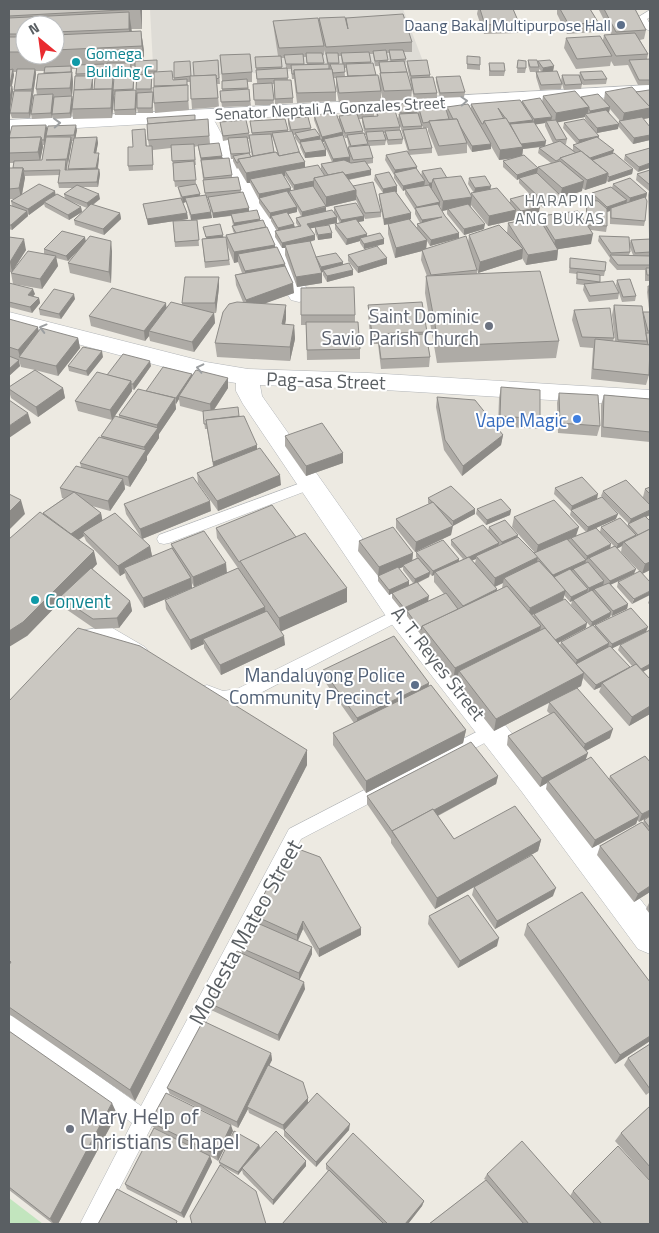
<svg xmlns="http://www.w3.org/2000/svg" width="659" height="1233" viewBox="0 0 659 1233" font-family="'Titillium Web',sans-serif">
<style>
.industrial{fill:#dedcd6}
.green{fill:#c2e5be}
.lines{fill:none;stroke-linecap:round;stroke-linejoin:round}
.lane-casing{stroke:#b3b6b9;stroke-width:1}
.street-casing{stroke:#b3b6b9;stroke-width:1}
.lane{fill:#fff;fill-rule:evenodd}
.street{fill:#fff;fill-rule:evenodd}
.wall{fill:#aeaba6;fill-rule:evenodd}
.shaded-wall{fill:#8d8b87}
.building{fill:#cac7c1;stroke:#8d8b87}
.oneway{stroke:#9c9fa1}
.service-dot{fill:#5c6f8a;stroke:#fff;stroke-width:2}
.culture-dot{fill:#0f9aa8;stroke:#fff;stroke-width:2}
.worship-dot{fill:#6b7280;stroke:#fff;stroke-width:2}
.shop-dot{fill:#3f7fe0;stroke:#fff;stroke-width:2}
.labels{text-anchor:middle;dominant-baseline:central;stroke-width:4;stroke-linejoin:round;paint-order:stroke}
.far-service-label{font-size:16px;fill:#4e5e75;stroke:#fff;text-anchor:end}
.far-culture-label{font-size:16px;fill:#0d838f;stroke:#fff;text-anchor:start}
.far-street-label{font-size:16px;fill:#5a5f63;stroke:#fff}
.far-neighbourhood-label{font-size:16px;letter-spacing:1px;fill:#6b7175;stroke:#fff}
.worship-label{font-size:19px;fill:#5b616d;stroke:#fff;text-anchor:end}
.street-label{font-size:19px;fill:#5a5f63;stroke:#fff}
.shop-label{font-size:19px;fill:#366cbe;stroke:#fff;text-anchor:end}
.culture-label{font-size:19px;fill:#0d838f;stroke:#fff;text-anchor:start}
.service-label{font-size:19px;fill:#4e5e75;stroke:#fff;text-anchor:end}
.near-street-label{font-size:22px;fill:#5a5f63;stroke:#fff}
.near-worship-label{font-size:22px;fill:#5b616d;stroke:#fff;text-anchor:start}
</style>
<rect width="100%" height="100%" fill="#edeae2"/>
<path class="industrial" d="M150 9H403L424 64 165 78 153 65Z"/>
<path class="green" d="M9 1198 43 1224H9Z"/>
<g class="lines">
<g class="lane-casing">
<g id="lane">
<path d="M650 10V17L647 19 650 24V31L642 27 637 18Z"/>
<path d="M309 480 314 482 316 485 314 488 169 543 164 544 159 543 157 539 159 535Z"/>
<path d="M400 608 405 610 407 614 405 618 247 700C230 705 217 705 201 697L199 692 201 687 207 685 223 691 237 689Z"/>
<path d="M109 626 145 647 148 651 145 655C130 661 120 640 106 638 95 637 85 644 74 640L71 636 74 632Z"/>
<path d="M492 724 498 726 500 731 498 736 301 839 101 1224H80L132 1123 9 1035V1015L16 1017 141 1106 289 829Z"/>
</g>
</g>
<g class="street-casing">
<g id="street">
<path d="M650 85V95L214 120 222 135 236 147 241 162 310 295 307 300 299 302 291 300 288 295 221 162 217 150 207 142 196 121 9 132V120Z"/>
<path d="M9 312 206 362 248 369 368 373 650 390V406L368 389 260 385 262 396 410 606 544 774 650 912V954L638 949 522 792 390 622 243 404 236 391V383L206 378 9 326Z"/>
</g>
</g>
<use href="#lane" class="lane"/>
<use href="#street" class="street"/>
</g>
<g class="wall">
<path d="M9 9H142V29H131V31H141L144 51V61L157 65V72L173 80H174V62L191 76H194L218 60 220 84H217L219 107 192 109 190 82H187L189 110 155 113 154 103V76H152V92L153 97V113H138L137 108V94L136 89 137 76 135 77V66H132L131 76H134V90H136L137 95 136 115H115L114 110 115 95H114L113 90 114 80H113V93L114 98 112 118 73 119 72 111 71 118 53 119 52 115V118L32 119 31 114 37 95 36 89 45 71H36V74L30 118H12L10 113 17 72H13L14 75 12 86 13 91 10 110H9ZM25 25H55V55H25ZM104 68H107V77H104ZM72 69H76L73 99 72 96 73 82ZM93 79H95L94 89H93Z"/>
<path d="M478 9H513L519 23 518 33 484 34 477 14Z"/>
<path d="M557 9H590L598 22 597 32 567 34 557 14Z"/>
<path d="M599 9H635L646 30 644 39 640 40 648 54 647 59H650V85H638L628 65 614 66 611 61 610 66 576 69 564 48 566 38 603 40 604 35 611 34 599 10Z"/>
<path d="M319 18 346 22V18L412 42V52H404L406 59 405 64 412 90 411 100 383 101 381 92V101L339 103 336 87V78H334L336 92V101L297 103 294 79H292L291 69H287L288 80 293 98V103L275 104 274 84H272L274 105H255L253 84 257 83 255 57 278 56 274 30 273 21 319 24ZM324 50 326 56 327 64H324L322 56 324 55ZM387 53H389L390 62H388ZM370 54H373L375 66H379L380 73 379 82 371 63ZM338 56H341L342 64H339ZM303 57H306L307 65H304ZM281 58H285L286 68H282ZM344 68H346L347 76H345Z"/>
<path d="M220 55 252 72V82H247L248 89H249L251 106 222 107 220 91H222V81Z"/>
<path d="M467 56 480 65V70L467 69Z"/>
<path d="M518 60 526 68 525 73H517Z"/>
<path d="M528 60 538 63V61L554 66 553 71 561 81 562 75 579 76 580 72 607 79 606 84 583 85 581 82 582 84 581 89 564 90 562 84 561 89 540 90 536 77V72H542L539 69V72H530L528 65Z"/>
<path d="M407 61 430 75V77L437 93V98L414 99 407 66Z"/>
<path d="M489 63 505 71 504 76H489Z"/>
<path d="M436 77 465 92 464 97 440 98 436 82Z"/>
<path d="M650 91V118L649 116V118L643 119 650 127V140L633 144 618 126 619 121H620L610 109 609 112 618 129 597 133 598 138 613 154 633 169 632 174 608 182 607 181 606 183 585 190 582 188V191L562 198 561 202 543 208 519 183V179L517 180 503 167V161L515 158 499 160 491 146V149L472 152 467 144V153L438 156 428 131V128H423L417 111 418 105 447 112V107L471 109V104L521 103 522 101 542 102 543 96 581 97 604 100 605 92ZM585 117V119L596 133 564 123 563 128 577 144 573 145V150L565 145 566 144 567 139 557 122ZM545 123V126L553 143 545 146 546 141 535 124ZM542 147 539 148 538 153 551 163 538 168 522 156 523 149Z"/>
<path d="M399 104 417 112 422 126V128L432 148V153L409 155 417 167 416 170 421 176 422 171 447 178 471 196V193H474L468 184 469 178 491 189 510 203V199L539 212 520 216 516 211 514 220 488 226 471 205V207L484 229 464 235 447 214V210L442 211 440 206 439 207 445 216 459 233V238L430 246 427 241 426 249 468 243 469 235 507 233 508 223 540 220V216L586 223 587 200 594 201 591 198 592 193 612 188 613 184 647 193 646 198 645 221 644 226 610 224V211L607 212V226L606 232 591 230V244L558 249V250L557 260 526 265 522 258V259L478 273 474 259 477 270V274L559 341 556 358 437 363 425 293 426 276H427L421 260 422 251 395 258 388 234V224L398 221 384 225 379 199V194L383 193 374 180 375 175 397 192H396L411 213V219H410L417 228V224L420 223 415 214V210L405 194V190L403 191 394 178V175L385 160 386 155 408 152 398 119 399 114H400L398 110Z"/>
<path d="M375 105 400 127V130L403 139 402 144 388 145 385 136V133H384L386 140 385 145 369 146 373 158V163L367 164 371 170V175L349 180 353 186 381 212V217L365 219 364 217V221L358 222 367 234V236L384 239V244L364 249 360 243V241L346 245 335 229V224L340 223 337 217V223L320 226 332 238 318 240 315 232V227L310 228 315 240 310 242 316 257 343 265 353 275 327 282 323 275V272H322V283L297 287 285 255V248H282L275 237V231H277L271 221V218L270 219 259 203V200L251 185 250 183H247L238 168 237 169 233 161V159H231L228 140 223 141 220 122 249 133V135H252L250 121 288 130V132H290L288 124V118L308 117 311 129 320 136 314 120V115L339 120V116L363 131V133L367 141 366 135H365L362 122V119H359L357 114 358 108 374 113V116H377L375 111ZM343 134 345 138H347L349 147H348V151L343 137ZM293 135H295V138L300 145V147L305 158 326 156V150L323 142H324V144L332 162 321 164V169L325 176 305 167V162L300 154ZM272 136 273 139 277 152H274L271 137ZM248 139H249L252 157H251L250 155ZM284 176H285L294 190 291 191V188ZM356 200 361 211 334 207V212L326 211V207ZM297 208 301 216 296 218V223L298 226 295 227 288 214 297 212Z"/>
<path d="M208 119 210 144 223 158 232 175V178L238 177 241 192 249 208V211L260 220 285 264 294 293 265 303 286 319 285 325H294L295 339 290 361 217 357 215 343 243 302 236 285 235 275 242 273 238 262 234 263 227 245 230 265 205 268 202 239 206 238 203 227 223 237 227 244 226 235 234 233 233 231 232 226 233 225 231 216 213 218 208 198H207L212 218 197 220 199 246 175 247 173 221 191 220 186 202 183 203 187 213 188 219 148 225 143 204 181 198 179 192 178 187 180 186 175 187 171 148 153 150V170L129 171 128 166 133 147 146 134 147 146H149L148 140 195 120ZM198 146 201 163 205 195 200 196 196 185 195 165H196L194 147Z"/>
<path d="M47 129 77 130 75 138 97 137 98 143 96 153H99V158L98 169H99L100 174 98 187H82L100 199 93 205 120 213 121 219 104 235 75 225 74 220 87 208 70 201 81 207 82 212 69 220 45 207 44 204 29 215 28 214V216L12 230 9 229V205L12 206 11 201 16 199H9V168H13L14 163H9V138ZM71 141H73L68 170H67ZM43 145H44L42 160H40ZM59 175 58 183 59 188H73L64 194 65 199 56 195H22L25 176Z"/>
<path d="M650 148 638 172 624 160 625 155Z"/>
<path d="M650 170V235H649L648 195 649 191 636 180 637 174Z"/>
<path d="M599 236 630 252 629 255H633L629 245 631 240 650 239V281H645V270H617L609 261 610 258 598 241Z"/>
<path d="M9 237 26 250 15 267 44 254V249L85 237V242L112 251 111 283 70 273 68 263 80 248 68 261 56 258 58 266 42 289 13 284 11 273 12 272H9Z"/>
<path d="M348 255 387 264 358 273 348 261Z"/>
<path d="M570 258 605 271 604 276H600V283L619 293 616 285 617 280 636 296 635 301 622 302 619 293 618 299 589 302 583 290 584 285 576 284 577 274 569 273Z"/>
<path d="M219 277V287L216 313H214L215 323 194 352 150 341 149 336 145 341 91 326 89 316 166 307 182 304V303Z"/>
<path d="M9 283 35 294 33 296 39 298 40 303 32 313 9 307Z"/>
<path d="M648 286H650V309H649L647 292Z"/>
<path d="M301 288 355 315V322L360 349V359L307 360 306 325H301Z"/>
<path d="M75 299 61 319 40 315 39 309Z"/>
<path d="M368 305 427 332V336L430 357 429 367 381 369 378 344H371L368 315Z"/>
<path d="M614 305 643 312H650V353H649V375L646 385 591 379 593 348 580 347 572 320 574 310 614 338 613 341H615L612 315Z"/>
<path d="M9 319 39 331 78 338 80 348 58 376 35 370 63 388 65 398 38 417 11 398 9 391V387L35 370 21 367 19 360 12 358 20 366 9 376Z"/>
<path d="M103 357 88 376 69 371 68 366Z"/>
<path d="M151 366 134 390 132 389V391L112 420 78 411 75 401 107 375Z"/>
<path d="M192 374V376L228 378V388L214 410 239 416 257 449 281 485 218 511 198 483 197 473 213 466 207 429H205L203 412 180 406 179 399 176 404 175 403 176 409 159 434V438L147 456V460L130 487 125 485V489L110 511 92 506 101 513 102 521 150 546 152 556 172 549 171 544 204 531 194 587 192 583V588L144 608 126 578 125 573 120 576 86 541 84 536 79 540 97 564 92 569 130 601 132 611 119 628 95 629 63 607 61 601 27 636 43 514V513L64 498H62L60 488 81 467 80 463 102 438 101 436 119 417V415L146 391Z"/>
<path d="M501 387 540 419 538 429 498 426 499 398Z"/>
<path d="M559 393 600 426 597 436 558 433 557 403Z"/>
<path d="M604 395 650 399V442L601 437V405Z"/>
<path d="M437 397 503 435 501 445 462 476 444 450 436 407Z"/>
<path d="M285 436 343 463 306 476 285 446Z"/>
<path d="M650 487V515L646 517 650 570 642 574 632 604 617 587 618 582 640 572 621 552 622 546 617 549 611 585 628 604 627 609 612 616 611 615 610 617 593 625 595 627V625L646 632 612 648 629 668 632 666 618 650 620 645 650 668 643 671 650 679V714L629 726 599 692 601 687 594 690 583 678 581 686 577 688 610 738 586 751V760L609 779 610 776 650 816 639 822 637 820 636 824 592 848 546 789 547 783 540 787 507 745 508 736 550 714 547 711 549 703 494 731 457 684V679L453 681 420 639 421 635 407 616V611L425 603 404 613 392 598V593L389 595 378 581V576L358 551 359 541 413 553 412 560 417 558 416 557V552L459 559V561L463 559 451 545V540L488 531 489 527 518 537 534 554 535 553 512 527 514 517 577 536 586 532 570 515 571 511 554 494 555 488 597 499 616 519 596 528 600 532 601 527 627 526 629 524 601 496 603 491 643 497 645 489ZM600 532 614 546 610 548ZM476 559 475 563 472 560ZM403 567V570L413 583 409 585 399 568ZM430 574 432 576 434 575V582L444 594 428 601 418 583 429 577ZM503 583 502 588 497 591 495 587ZM564 595 570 602 572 601 571 605 591 627 561 642 560 645 558 643 586 628 534 614 533 616 532 615 563 600Z"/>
<path d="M428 498 475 509V514L452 526 451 535 415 552 396 528V519L429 504 428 503Z"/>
<path d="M124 504 211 511 142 539 126 514Z"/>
<path d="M477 509 511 510 510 515 486 525 476 514Z"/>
<path d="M216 528 296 537 347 588V602L281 631 285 645 221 675 204 648V644L191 650 166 609 165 600 238 568 217 538Z"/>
<path d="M650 598V605L648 603Z"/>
<path d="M323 670 429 683 428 686 466 730 463 743 366 793 333 745V733L354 723 323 679Z"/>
<path d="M9 701 307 750V765L135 1101 9 1014Z"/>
<path d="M498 776 496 784 438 816 454 839 541 840 538 851 508 868 553 896 495 929 472 895 474 887 435 909 391 843V839L367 804V796Z"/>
<path d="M650 816V892L634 902 597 855 600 846 643 823 644 820Z"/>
<path d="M290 846 361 935 319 957 303 929 298 941 312 947V954L299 980 305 989 279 1041 211 1010 209 1003 242 954 241 948 254 923 253 915Z"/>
<path d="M650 901V914L646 909Z"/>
<path d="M429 916 497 946 458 968 428 924Z"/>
<path d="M527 924 650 982V1041L615 1064 524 935Z"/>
<path d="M9 1031 117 1114 58 1224H53L9 1190Z"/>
<path d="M650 1044V1092L646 1095 624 1065 628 1058Z"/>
<path d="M271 1053 272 1060 269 1065 308 1103 349 1130 316 1167 284 1136V1130L249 1113 248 1109 238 1128 170 1094 167 1088Z"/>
<path d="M650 1106V1181L615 1141 621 1133Z"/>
<path d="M150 1122 233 1131 218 1161 210 1156 212 1162 184 1218 127 1189 125 1184 195 1149 153 1127Z"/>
<path d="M259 1145 260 1148 256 1152 306 1166 273 1205 243 1174 242 1170 238 1175 220 1165 219 1162Z"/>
<path d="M326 1164 424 1201 422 1206 408 1224H282L328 1171 326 1169Z"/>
<path d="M487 1174 570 1196 573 1191 650 1224H429L486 1180 484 1179Z"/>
</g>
<g class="shaded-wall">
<path d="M140 9H142V29Z"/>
<path d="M129 12 132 32 131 48 129 29Z"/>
<path d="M141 31 144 51V66L142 46Z"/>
<path d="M71 66 73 82 72 97 70 88Z"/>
<path d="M554 66 553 71 542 73 543 68Z"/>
<path d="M13 69 14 75 11 89 10 84Z"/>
<path d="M35 69 36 74 33 95 32 89Z"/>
<path d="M93 76V81L92 98 91 93Z"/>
<path d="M113 77 114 98 112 118 111 108Z"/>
<path d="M12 86 13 91 10 110 9 104Z"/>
<path d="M136 90 137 95 136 115 135 109Z"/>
<path d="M32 91 33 96 30 118 29 113Z"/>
<path d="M53 94 54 100 52 118 51 113Z"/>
<path d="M72 96 73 101 71 118 70 113Z"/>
<path d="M589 107 587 116 585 114V117L555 123 556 113Z"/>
<path d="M610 107 609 112 589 116 590 111Z"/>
<path d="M650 108 649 118 622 123 624 113Z"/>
<path d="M552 117 551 122 546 121 545 123 533 125 534 119Z"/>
<path d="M533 120 532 125 511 128 509 123Z"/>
<path d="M619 124 618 129 597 133V128Z"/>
<path d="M46 125 48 130 46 136 45 145 44 140Z"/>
<path d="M76 125 77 130 75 141 74 135Z"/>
<path d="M343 132V138L324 139V142H322V137Z"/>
<path d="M650 135V140L633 144 634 138Z"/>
<path d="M320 136V141L300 143V140Z"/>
<path d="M599 136 598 141 578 145 579 140Z"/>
<path d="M41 137 43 147 40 162 38 152Z"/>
<path d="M71 137 72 142 68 164 67 159Z"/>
<path d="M97 137 98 143 95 159 94 153Z"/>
<path d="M546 141 545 146 523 149 522 157 499 160 500 150 520 144Z"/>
<path d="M491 144V149L472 152V146Z"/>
<path d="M326 150V156L305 158V153Z"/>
<path d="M614 150 612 155 592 163 590 158Z"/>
<path d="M99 153V158L97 173 96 168Z"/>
<path d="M222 156 223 161 201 163V158Z"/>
<path d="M350 157V162L333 165V159Z"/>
<path d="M66 160 67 165 66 175 65 170Z"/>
<path d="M305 162V172L285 171V176L252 182 250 179V183H247L246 173Z"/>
<path d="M650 163V168L638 172 639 167Z"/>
<path d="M417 167 416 172 394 174 395 170Z"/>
<path d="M23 168 25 178 21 199 19 188Z"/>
<path d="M538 168 537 173 520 179 519 178V179L517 180V175Z"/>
<path d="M99 169 100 174 98 187 97 182Z"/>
<path d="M633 169 632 174 608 182 609 177Z"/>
<path d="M371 170V175L330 183V178Z"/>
<path d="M608 173 606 183 585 190 587 180Z"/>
<path d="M314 181V187L294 191V185Z"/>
<path d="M425 181 424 187 405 189V190L403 191V186Z"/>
<path d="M584 181 582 191 562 198 561 202 543 208 544 202 560 198 562 188Z"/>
<rect x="429" y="183" width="3" height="5"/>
<path d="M397 186V192L383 194V189Z"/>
<path d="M491 186 490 191 474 193 475 188Z"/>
<path d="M291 188V193L289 191V193L260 200 259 198V200V194Z"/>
<path d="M356 190V200L326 207V212L302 217V212L326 207V197Z"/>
<path d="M55 191 56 197 44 202V204L29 215 28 209Z"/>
<path d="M647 193 646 198 629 204 630 198Z"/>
<path d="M99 194 100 199 88 208 87 203Z"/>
<path d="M200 194V200L185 198 186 202 183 203 182 197Z"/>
<path d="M472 197 470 208 448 209 447 210 442 211 443 201Z"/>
<path d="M627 200 626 206 611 208 610 211 606 212 607 207Z"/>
<path d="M440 202 439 208 416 211 417 207Z"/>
<path d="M81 207 82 212 69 220 68 215Z"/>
<path d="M297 207V212L272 218 271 216V218L270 219V213Z"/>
<path d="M540 207 539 212 520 216 521 211Z"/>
<path d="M249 208V213L213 218V213Z"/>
<path d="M516 210 514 220 488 226 489 216Z"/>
<path d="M27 211 28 216 12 230 11 225Z"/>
<path d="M211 212 212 218 191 220V215Z"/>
<path d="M120 213 121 219 104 235 103 229Z"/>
<path d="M187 213 188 219 148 225 147 219Z"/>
<path d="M411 213V219L384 225V219Z"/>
<path d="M364 216V221L341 225V220Z"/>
<path d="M337 217V223L308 229 307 224Z"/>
<path d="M442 217 422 226V220Z"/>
<path d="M260 219 261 224 234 228V223Z"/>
<path d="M294 224 295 229 278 233V228Z"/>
<path d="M485 224 484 229 464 235V229Z"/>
<path d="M332 233V238L318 240V235Z"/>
<path d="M459 233V238L430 246 431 240Z"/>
<path d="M367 234V239L360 238V241L346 245 347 239Z"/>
<path d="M593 234 591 244 553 250 555 240Z"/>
<path d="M223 235 224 240 207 243 206 237Z"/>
<path d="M315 235V240L286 247 285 245V248H282V243Z"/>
<path d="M85 237 86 242 68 261 66 256Z"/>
<path d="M24 239 26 250 12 272 10 262Z"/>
<path d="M384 239V244L364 249V244Z"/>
<path d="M427 240 426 250 395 258 396 248Z"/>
<path d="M111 241 112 251 111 283 109 272Z"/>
<path d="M275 245 276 255 238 254V262L234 263V252Z"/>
<path d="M523 249 522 259 478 273 480 262Z"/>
<path d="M558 250 557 260 526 265 528 255Z"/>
<path d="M56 256 58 266 42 289 40 279Z"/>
<path d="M387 258V264L358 273V267Z"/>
<path d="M343 262V268L323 270V272H321V267Z"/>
<path d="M285 264V274L246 282 245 271Z"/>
<path d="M353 270V275L327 282V276Z"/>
<path d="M322 273V283L297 287 296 277Z"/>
<path d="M219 277V287L216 313 215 303Z"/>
<path d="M293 283 294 293 247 310 246 300Z"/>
<path d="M33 289 35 294 29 301 28 295Z"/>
<path d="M74 294 75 299 61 319 59 314Z"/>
<path d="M39 298 40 303 32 313 30 307Z"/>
<path d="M166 303 167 313 149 331V336L145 341 144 331Z"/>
<path d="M286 305V319L282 338V324Z"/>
<path d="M214 313 215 323 194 352 192 342Z"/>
<path d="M294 325 295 339 290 361V347Z"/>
<path d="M38 327 40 337 20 357 18 350Z"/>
<path d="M78 338 80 348 58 376 56 366Z"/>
<path d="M102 351 103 357 88 376 86 371Z"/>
<path d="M19 360 20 366 9 376V369Z"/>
<path d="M150 361 151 366 134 390 133 384Z"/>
<path d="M192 374V380L179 396V399L176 404V398Z"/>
<path d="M228 378V388L211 414 210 404Z"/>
<path d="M131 381 132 391 112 420 110 410Z"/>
<path d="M63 388 65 398 38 417 36 407Z"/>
<path d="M175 398 176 409 159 434V438L147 456V460L130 487 128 477 145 451 144 447 157 428V425Z"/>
<path d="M28 413 31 423 9 438V426Z"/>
<path d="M503 435 501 445 462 476 463 466Z"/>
<path d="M257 445V455L214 472 213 462Z"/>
<path d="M343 453V463L306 476V466Z"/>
<path d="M280 475 281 485 218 511 217 501Z"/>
<path d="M123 479 125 489 110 511 108 501Z"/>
<path d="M598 494 597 499 571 510V511L572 506Z"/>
<path d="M21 500 25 514 9 530V512Z"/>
<path d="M210 501 211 511 142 539 140 529Z"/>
<path d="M475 509V514L453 526V521Z"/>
<path d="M511 510 510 515 486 525 487 520Z"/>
<path d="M650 510V515L629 524 631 519Z"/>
<path d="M101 513 103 523 83 532 84 536 72 544 70 534Z"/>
<path d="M618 514 616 519 587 532 588 527Z"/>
<path d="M453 526 451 535 415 552 416 542Z"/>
<path d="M579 527 576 536 536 555 538 545Z"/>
<path d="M518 535 517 540 501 548 502 542Z"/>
<path d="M636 535 635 540 624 542 622 546 616 549 618 544Z"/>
<path d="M499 543 498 548 476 556V559L466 563 467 558Z"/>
<path d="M611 544 610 550 589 558 588 559 586 560 585 565 573 569V570L552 580 553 575 586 560 587 556Z"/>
<path d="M150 546 152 556 124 568 125 573 120 576 118 566Z"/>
<path d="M94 551 97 564 63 599 60 597 61 601 27 636 9 647V631Z"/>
<path d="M413 553 412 563 403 565V567L378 577 379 567Z"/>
<path d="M538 557 536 567 504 578 503 583 494 587 495 578Z"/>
<path d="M459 559V564L435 572 434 575 432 576 433 571Z"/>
<path d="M650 562V570L642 574 645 564Z"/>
<path d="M226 563 227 573 194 587 193 577Z"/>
<path d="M636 569 634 574 608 586 610 581Z"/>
<path d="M430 572 429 577 414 584 415 579Z"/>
<path d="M191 578 192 588 144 608 143 598Z"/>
<path d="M409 581V586L389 595V590Z"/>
<path d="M604 581 603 586 588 593 589 588Z"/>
<path d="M347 588V602L280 632 279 618Z"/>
<path d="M497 589 496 599 461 615 463 606Z"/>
<path d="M588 589 587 594 570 602 571 597Z"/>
<path d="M566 590 563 600 528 617 530 608Z"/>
<path d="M650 591V595L632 604 634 599Z"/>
<path d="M429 596 428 602 404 613V608Z"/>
<path d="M130 601 132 611 119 628 117 618Z"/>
<path d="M628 604 627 609 612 616 613 611Z"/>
<path d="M265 607 266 617 203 639 204 644 191 650 190 640Z"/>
<path d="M611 612 610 617 591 627 592 622Z"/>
<path d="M587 623 586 628 554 645 555 640Z"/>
<path d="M541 626 538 639 459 671 457 679 453 681 455 668Z"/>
<path d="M648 627 646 632 611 649 612 644Z"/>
<path d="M284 636 285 645 221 675 220 665Z"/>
<path d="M609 643 608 648 575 665 577 660Z"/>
<path d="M650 664V668L639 674 641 669Z"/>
<path d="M630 667 602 683 601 687 594 690 596 685Z"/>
<path d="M584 673 581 686 494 731 496 719Z"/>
<path d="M429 683 428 692 357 727V718Z"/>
<path d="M650 706V714L629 726 632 717Z"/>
<path d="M613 729 610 738 582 753 585 744Z"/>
<path d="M466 730 463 743 366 793V781Z"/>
<path d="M307 750V765L135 1101 130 1090Z"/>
<path d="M588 753 585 762 548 781 547 783 540 787 542 778Z"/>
<path d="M498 776 496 784 396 838 392 832Z"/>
<path d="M650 810V816L639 822 642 814Z"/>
<path d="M639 816 636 824 592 848 595 840Z"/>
<path d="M541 840 538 851 435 909 437 898Z"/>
<path d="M650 886V892L634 902 638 894Z"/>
<path d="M556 888 553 896 495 929 497 921Z"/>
<path d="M303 921V929L297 942V935Z"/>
<path d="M361 928V935L319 957V949Z"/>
<path d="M499 938 497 946 458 968 460 961Z"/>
<path d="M312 947V954L299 981V973Z"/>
<path d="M304 982 305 989 279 1041 278 1035Z"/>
<path d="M650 1036V1041L615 1064 620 1055Z"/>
<path d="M271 1053 272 1060 248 1108 247 1107 248 1109 238 1128 237 1122Z"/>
<path d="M308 1098V1104L284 1131 283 1125Z"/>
<path d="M112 1103 117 1114 58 1224H54L50 1219Z"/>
<path d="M350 1124 349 1130 316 1167V1162Z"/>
<path d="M231 1125 233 1131 218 1161 217 1155Z"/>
<path d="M259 1145 260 1148 243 1169 242 1168V1170L238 1175V1172Z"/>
<path d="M210 1156 212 1162 184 1218 181 1213Z"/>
<path d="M306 1161V1166L273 1205V1200Z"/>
<path d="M424 1201 422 1206 408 1224H405Z"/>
</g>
<g class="building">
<path d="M9 9H140L9 16Z"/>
<path d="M480 9H513L519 23 485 25Z"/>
<path d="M560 9H590L598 22 569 25Z"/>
<path d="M604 9H635L646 30 616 32Z"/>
<path d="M129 12V29L55 32V25H25V34H9V18Z"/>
<path d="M403 14 412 42 326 47 319 18 345 17 348 29 346 18Z"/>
<path d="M318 18 324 46 279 48 273 21Z"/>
<path d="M141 31 142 46 55 50V35Z"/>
<path d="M635 33 648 54 616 56 604 35Z"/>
<path d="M600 36 612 56 577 59 566 38Z"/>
<rect x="9" y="37" width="16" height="15"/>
<path d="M386 50 388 60 375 61 373 51Z"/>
<path d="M389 50H403L406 59 391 60Z"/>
<path d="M369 52 371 62 343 63 341 53Z"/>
<path d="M306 53H322L324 63H307Z"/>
<path d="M326 53H338L339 63H328Z"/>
<path d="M250 54 252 72 222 74 220 55Z"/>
<path d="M303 54 304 64H286L284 55Z"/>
<path d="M281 56 282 67 256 68 255 57Z"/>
<path d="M467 56 480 57V65L467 64Z"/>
<path d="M650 59V80H639L629 60Z"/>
<path d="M157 60V71H135V61Z"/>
<path d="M218 60 219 78 216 79V75L194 76 193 62Z"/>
<path d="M427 60 430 75 411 76 407 61Z"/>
<path d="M518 60 526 61V68H517Z"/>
<path d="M528 60H537L539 67H530Z"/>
<path d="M550 60 554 66 543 68 538 61Z"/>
<path d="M190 61 191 76 174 78V62Z"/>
<path d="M404 61 407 72 381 73 379 62Z"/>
<path d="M107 63H131L130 74 107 75Z"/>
<path d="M373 63 376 75 348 76 346 64Z"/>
<path d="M489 63H504L505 71H490Z"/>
<path d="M104 64 103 73 76 74 77 65Z"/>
<path d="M329 64V69L294 70V74H292L291 65Z"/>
<path d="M330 64H344L345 72 333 73Z"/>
<path d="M71 66V72L44 73 45 67Z"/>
<path d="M287 68 288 78 257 79 256 70Z"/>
<path d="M13 69 10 84H9V70Z"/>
<path d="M17 69H35L32 89 14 90Z"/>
<path d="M332 69 336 92 297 93 294 70Z"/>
<path d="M172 71 173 80 187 79V85L154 86V72Z"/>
<path d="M557 71 562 84 541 85 536 72Z"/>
<path d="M602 71 607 79 584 80 580 72Z"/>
<path d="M72 72 70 88 36 89 38 74Z"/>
<path d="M407 72 412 90 384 91 380 73Z"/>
<path d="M152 74 151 89H136L137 75Z"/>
<path d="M216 75 218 98 191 99 190 76Z"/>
<path d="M378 75 381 91 339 93 336 77Z"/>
<path d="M562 75H579L582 84 565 85Z"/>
<path d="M75 76H93L91 89 74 90Z"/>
<path d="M134 76 133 89 113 90 114 77Z"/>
<path d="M460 76 465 92 440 93 436 77Z"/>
<path d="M95 77H113L112 89H94Z"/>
<path d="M433 77 437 93 414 94 411 78Z"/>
<path d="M247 79 248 88 222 89V81Z"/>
<path d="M274 80H291L293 98 275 99Z"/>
<path d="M272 83 274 100H254L253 84Z"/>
<path d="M188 85V101L154 103 153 87Z"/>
<path d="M9 86H12L9 104Z"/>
<path d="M632 87 650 107V108L624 113 605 92Z"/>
<path d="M112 89 111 108 72 109 74 90Z"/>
<path d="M249 89 250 101 221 102 220 91Z"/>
<path d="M136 90 135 109 114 110 115 91Z"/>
<path d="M649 90 650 91V107L636 92Z"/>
<path d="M14 91H32L29 113H10Z"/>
<path d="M575 91 589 107 556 113 543 96Z"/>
<path d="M153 92 152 108H137V93Z"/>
<path d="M53 94 51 113 31 114 34 95Z"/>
<path d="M598 94 610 107 590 111 589 109V107L581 97Z"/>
<path d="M72 96 70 113 52 114 54 97Z"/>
<path d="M540 98 552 117 534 119 522 101Z"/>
<path d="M520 100 533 120 509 123 498 108 504 119 484 121 483 124H482L471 104Z"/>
<path d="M414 103 417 112 401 113 399 104Z"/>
<path d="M444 103 449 119 429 121V122L423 123 418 105Z"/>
<path d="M393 104 400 127 365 129 362 117 378 116 375 105Z"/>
<path d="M468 104 491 144 472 146 460 126 457 119H453L447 107Z"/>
<path d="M373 107 374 113 359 114 358 108Z"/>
<path d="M606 110 619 124 597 128 585 114Z"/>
<path d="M336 113 343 132 322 137 314 115Z"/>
<path d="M418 113 422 126 403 127 399 114Z"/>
<path d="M357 114 363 131 345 133 339 116Z"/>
<path d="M195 115V120L148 124 147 118Z"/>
<path d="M308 117 311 128 291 130 288 118Z"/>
<path d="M642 117 650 127V135L634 138 619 121Z"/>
<path d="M506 118 523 147 500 150 484 121Z"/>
<path d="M208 119 209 136 148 140 147 124Z"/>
<path d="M285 119 288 130 252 133 250 121Z"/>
<path d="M457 119 467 143 439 146 429 121Z"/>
<path d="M584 119 599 136 579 140 564 123Z"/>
<path d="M246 120 249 133 223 136 220 122Z"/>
<path d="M556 120 567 139 556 140 546 121Z"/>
<path d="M534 122 546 141 521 144 510 124Z"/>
<path d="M46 125 44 140H42L41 137 9 138 12 126Z"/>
<path d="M76 125 74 135 46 136 48 126Z"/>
<path d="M426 128 432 148 409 150 403 130Z"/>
<path d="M145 129 146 146H152L153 165 128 166V147H133L132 130Z"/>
<path d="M315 129 320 136 300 140 295 133Z"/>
<path d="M400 130 403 139 388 140 385 131Z"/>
<path d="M292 131 300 154 299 152 279 156 272 133Z"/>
<path d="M383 131 386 140 368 141 366 132Z"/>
<path d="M364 133 368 144 351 146 347 135Z"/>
<path d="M271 134 274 152 253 156 249 135Z"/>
<path d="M343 135 350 157 333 159 324 139Z"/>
<path d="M41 137 38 152 9 153V138Z"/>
<path d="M46 137H71L67 159 46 160H66L65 170 99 169 97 182 58 183 60 170 24 171 23 168H13L14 161 42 160Z"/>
<path d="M97 137 94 153H99L96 168 68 169 74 138Z"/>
<path d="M247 137 250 153 231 154 228 138Z"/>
<path d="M597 137 614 150 590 158 573 145Z"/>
<path d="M321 139 326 150 305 153 300 142Z"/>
<path d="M560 141 576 153 560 158V159L556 161 539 148Z"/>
<path d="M219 143 222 156 201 158 198 145Z"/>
<path d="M194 144 195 160 172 161 171 145Z"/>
<path d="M369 145 373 158 353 160 348 147Z"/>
<path d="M650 148V163L639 167 625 155Z"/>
<path d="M407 151 417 167 395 170 386 155Z"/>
<path d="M581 151 608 173 587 180 560 158Z"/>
<path d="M276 152 279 156 299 152 305 162 246 173 238 159Z"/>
<path d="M249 153 251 157 238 159V163H237L233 156Z"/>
<path d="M614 153 633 169 609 177 608 176V173L592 160Z"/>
<path d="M524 155 538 168 517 175 503 161Z"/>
<path d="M229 158 232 175 204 178 201 160Z"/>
<path d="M344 160 351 163 365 161 371 170 345 175 343 172 328 175 321 164Z"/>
<path d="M194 161 196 180 174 181 173 163Z"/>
<path d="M560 161 584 181 562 188 538 167Z"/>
<path d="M318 165 325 176 314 178V181L294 185 285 171Z"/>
<path d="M9 168H23L19 188 9 189Z"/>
<path d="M416 168 425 181 403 186 394 173Z"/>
<path d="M441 168 447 178 433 179 432 183H429L422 171Z"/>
<path d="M650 170V185L637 174Z"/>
<path d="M343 172 356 190 326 197 314 178Z"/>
<path d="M389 172 397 186 383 189 375 175Z"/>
<path d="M282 173 291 188 259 194 250 179Z"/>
<path d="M537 173 562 197 544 202 519 178Z"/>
<path d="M461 176 472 197 443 201 433 179Z"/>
<path d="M485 176 491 186 475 188 469 178Z"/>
<path d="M238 177 241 190 205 193 203 180Z"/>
<path d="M630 178 647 193 630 198 613 184Z"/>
<path d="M373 182 381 212 365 213 356 195V190L353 186Z"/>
<path d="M39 184 55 191 28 209 11 201Z"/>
<path d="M196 184 200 194 182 197 178 187Z"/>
<path d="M77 185 99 194 87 203 64 194Z"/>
<path d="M429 185 440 202 417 207 405 189Z"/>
<path d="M313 186 326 206 302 212 289 191Z"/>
<path d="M611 187 627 200 607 207 592 193Z"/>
<path d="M497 188 516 210 489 216 471 193Z"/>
<path d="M287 191 297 207 270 213 259 198Z"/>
<path d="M395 191 411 213 384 219 379 194Z"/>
<path d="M243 192 249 208 213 213 208 197Z"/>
<path d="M57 194 81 207 68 215 44 202Z"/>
<path d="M529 194 540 207 521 211 510 199Z"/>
<path d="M206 195 211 212 191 215 185 198Z"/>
<path d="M645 197 647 201 645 221 611 218V208Z"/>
<path d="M181 198 187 213 147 219 143 204Z"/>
<path d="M587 200 598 201 607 209V226L586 225Z"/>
<path d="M356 203 364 216 341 220 334 207Z"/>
<path d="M91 204 120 213 103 229 74 220Z"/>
<path d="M438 204 445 216 459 233 431 240 417 224 442 217 422 220 415 208Z"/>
<path d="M468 204 485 224 464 229 448 209Z"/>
<path d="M9 205 27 211 11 225H9Z"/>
<path d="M257 210 260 219 234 223 231 214Z"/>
<path d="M332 210 337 217 307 224 315 235 282 243 275 231 301 226 296 218Z"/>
<path d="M578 211 593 234 555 240 540 216Z"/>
<path d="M287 212 294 224 278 228 271 216Z"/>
<path d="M539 218 558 250 528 255 508 223Z"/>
<path d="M356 219 367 234 347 239 335 224Z"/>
<path d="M409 219 427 240 396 248 388 224Z"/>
<path d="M197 220 199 240 175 242 173 221Z"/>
<path d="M263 220 266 227 236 233 232 226Z"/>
<path d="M220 224 223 235 206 237 203 227Z"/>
<path d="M329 225 332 233 318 235 315 227Z"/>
<path d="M499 225 523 249 480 262 469 235Z"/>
<path d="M267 227 275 245 234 252 226 235Z"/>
<path d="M62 231 85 237 66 256 44 249Z"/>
<path d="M380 233 384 239 364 244 360 238Z"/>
<path d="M90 236 111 241 109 272 68 263Z"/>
<path d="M466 236 477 270 431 275 422 250Z"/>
<path d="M599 236 629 237 630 252 611 253Z"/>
<path d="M9 237 24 239 10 262H9Z"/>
<path d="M226 237 229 260 205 262 202 239Z"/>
<path d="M650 239V252L635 253 631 240Z"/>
<path d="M310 241 322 273 296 277 285 245Z"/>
<path d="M377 246 387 258 358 267 348 255Z"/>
<path d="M277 247 285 264 245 271 238 254Z"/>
<path d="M28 251 56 256 40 279 11 273Z"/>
<path d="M336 253 343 262 321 267 316 257Z"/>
<path d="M610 255 650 256V265H618Z"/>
<path d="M570 258 606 262 605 271 570 268Z"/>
<path d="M349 263 353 270 327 276 323 270Z"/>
<path d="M285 266 293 283 246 300 235 275Z"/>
<path d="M646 268H650V275H647Z"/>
<path d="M540 271 559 341 439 346 426 276Z"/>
<path d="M577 272 600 275V282L577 279Z"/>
<path d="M185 277H219L215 303H182Z"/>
<path d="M630 279 636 296 623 297 617 280Z"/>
<path d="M613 281 619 293 590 296 584 284Z"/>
<path d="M9 283 33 289 28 295 39 298 30 307 9 302Z"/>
<path d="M648 286H650V304Z"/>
<path d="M354 287 355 315H301V288Z"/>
<path d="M112 288 166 303 144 331 89 316Z"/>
<path d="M54 289 74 294 59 314 39 309Z"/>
<path d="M171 302 214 313 192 342 149 331Z"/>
<path d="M237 302 286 305 282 324 294 325 290 347 215 343 223 312 229 304Z"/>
<path d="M422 302 427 332 372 334 368 305Z"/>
<path d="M614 305 642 306 647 341 618 340Z"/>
<path d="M610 308 614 338 582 337 574 310Z"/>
<path d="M643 312H650V331H648Z"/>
<path d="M9 319 38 327 18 350 9 347Z"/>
<path d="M306 322H358L360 349 307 350Z"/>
<path d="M41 328 78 338 56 366 19 357Z"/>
<path d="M646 333H650V348V345H648Z"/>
<path d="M426 334 430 357 381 359 378 336Z"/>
<path d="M595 339 650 345 649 375 593 369Z"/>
<path d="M83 347 102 351 86 371 68 366Z"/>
<path d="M123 354 150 361 133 384H131V381L107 375Z"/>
<path d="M9 356 19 360 9 369Z"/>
<path d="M163 367 192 374 176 398 146 391Z"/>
<path d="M35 370 63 388 36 407 9 389V387Z"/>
<path d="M196 370 228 378 210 404 179 396Z"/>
<path d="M97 372 131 381 110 410 75 401Z"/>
<path d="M501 387 540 390V419L500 416Z"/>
<path d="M138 389 175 398 157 425 119 415Z"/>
<path d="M559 393 598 395 600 426 560 423Z"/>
<path d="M604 395 650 399V432L603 427Z"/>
<path d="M437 397 475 400 503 435 463 466 445 440Z"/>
<path d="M9 400 28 413 9 426Z"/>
<path d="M238 407 239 416 206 420 207 424H204L203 411Z"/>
<path d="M115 416 158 428 144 447 101 436Z"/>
<path d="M244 416 257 445 213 462 206 420Z"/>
<path d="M322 423 343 453 306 466 285 436Z"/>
<path d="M99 437 146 450 128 477 80 463Z"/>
<path d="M260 448 280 475 217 501 197 473Z"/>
<path d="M76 466 123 479 108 501 60 488Z"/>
<path d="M193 477 210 501 140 529 124 504Z"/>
<path d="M582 477 598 494 572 506 555 488Z"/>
<path d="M626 480 650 505V510L631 519 603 491Z"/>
<path d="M451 486 475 509 453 521 428 498Z"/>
<path d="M650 487V494L645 489Z"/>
<path d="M74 492 101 513 71 534 43 513Z"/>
<path d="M9 494 21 500 9 512Z"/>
<path d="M602 497 618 514 588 527 571 510Z"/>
<path d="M501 499 511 510 487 520 477 509Z"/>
<path d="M554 500 579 527 538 545 514 517Z"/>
<path d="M433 502 453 526 416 542 396 519Z"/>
<path d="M272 505 296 537 239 562 216 528Z"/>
<path d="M40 512 94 551 23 622 9 631V539Z"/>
<path d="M115 513 150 546 118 566 83 532Z"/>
<path d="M645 516 650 521V529L638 535 628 524Z"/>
<path d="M620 518 636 535 618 544 601 527Z"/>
<path d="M505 520 518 535 502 542 489 527Z"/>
<path d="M483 525 499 543 467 558 451 540Z"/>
<path d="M393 527 413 553 379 567 359 541Z"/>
<path d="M596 528 611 544 587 556 571 538Z"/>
<path d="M650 529V562L645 564 624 542Z"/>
<path d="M204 531 226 563 193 577 171 544Z"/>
<path d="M305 533 347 588 279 618 240 561Z"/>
<path d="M518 537 538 557 495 578 476 556Z"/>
<path d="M567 539 586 560 553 575 534 553Z"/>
<path d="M443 540 459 559 433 571 416 552Z"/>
<path d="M615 546 636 569 610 581 589 558Z"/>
<path d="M172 548 191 578 143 598 124 568Z"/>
<path d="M469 557 497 589 463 606 435 572Z"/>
<path d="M418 558 430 572 415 579 403 565Z"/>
<path d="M539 561 566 590 530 608 504 578Z"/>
<path d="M588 562 604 581 589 588 573 569Z"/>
<path d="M398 567 409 581 389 590 378 576Z"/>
<path d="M91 568 130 601 117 618 93 619 60 597Z"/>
<path d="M238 568 265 607 190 640 165 600Z"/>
<path d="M570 569 588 589 571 597 554 577Z"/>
<path d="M640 571 650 582V591L634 599 618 582Z"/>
<path d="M417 582 429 596 404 608 392 593Z"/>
<path d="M609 583 628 604 613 611 594 589Z"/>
<path d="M507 586 541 626 455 668 422 626Z"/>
<path d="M592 590 611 612 592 622 573 600Z"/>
<path d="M446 593 458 609 422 626 421 630 407 611Z"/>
<path d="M565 599 587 623 555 640 534 614Z"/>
<path d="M631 608 648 627 612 644 595 625Z"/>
<path d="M267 611 284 636 220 665 203 639Z"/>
<path d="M593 625 609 643 577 660 561 642Z"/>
<path d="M78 628 140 646 307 750 130 1090 9 1007V965L11 962 9 960V701Z"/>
<path d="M545 628 584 673 496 719 459 671Z"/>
<path d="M650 630V664L641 669 620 645Z"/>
<path d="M394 636 429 683 357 718 323 670Z"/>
<path d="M610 646 630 667 596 685 576 664Z"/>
<path d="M636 664 650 679V706L632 717 602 683Z"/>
<path d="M431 685 466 730 366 781 333 733Z"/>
<path d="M577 688 613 729 585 744 549 702Z"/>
<path d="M554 712 588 753 542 778 508 736Z"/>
<path d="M471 742 498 776 434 810 433 809 392 831 367 796Z"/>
<path d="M645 756 650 762V810L642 814 610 776Z"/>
<path d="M591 757 639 816 595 840 548 781Z"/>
<path d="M515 806 541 840 437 898 392 831 433 809 454 839Z"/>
<path d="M650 816V828L644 820Z"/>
<path d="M642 822 650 832V886L638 894 600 846Z"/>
<path d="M290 846 320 857 361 928 319 949 303 921 297 935 253 915Z"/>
<path d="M532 855 556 888 497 921 474 887Z"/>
<path d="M582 892 650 982V1036L620 1055 527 924Z"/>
<path d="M468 895 499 938 460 961 429 916Z"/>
<path d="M255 922 312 947 299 973 241 948Z"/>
<path d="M237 951 304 982 278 1035 209 1003Z"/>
<path d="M203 1021 271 1053 237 1122 167 1088Z"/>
<path d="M9 1031 112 1103 50 1219 9 1187Z"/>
<path d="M650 1044V1089L628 1058Z"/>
<path d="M268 1065 303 1082 308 1098 283 1125 247 1107Z"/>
<path d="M166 1093 231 1125 217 1155 150 1122Z"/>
<path d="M317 1093 350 1124 316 1162 284 1130Z"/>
<path d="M650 1106V1167L621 1133Z"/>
<path d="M154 1128 210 1156 181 1213 125 1184Z"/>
<path d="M234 1131 259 1145 238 1172 219 1162Z"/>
<path d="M276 1131 306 1161 273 1200 242 1168Z"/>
<path d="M353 1133 424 1201 405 1224H388L326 1164Z"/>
<path d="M522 1141 595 1224H529L487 1174Z"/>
<path d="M618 1146 650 1181V1224H602L573 1191Z"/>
<path d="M220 1165 256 1191 266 1224H192L190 1216Z"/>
<path d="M329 1170 384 1224H282Z"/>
<path d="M486 1180 524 1224H429Z"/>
<path d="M117 1189 177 1221 176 1224H98Z"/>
</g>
<defs><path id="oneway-chevron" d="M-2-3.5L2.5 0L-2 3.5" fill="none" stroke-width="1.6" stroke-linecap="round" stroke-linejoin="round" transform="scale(1.25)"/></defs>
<g class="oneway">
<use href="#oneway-chevron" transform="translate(464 101) rotate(-3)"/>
<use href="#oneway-chevron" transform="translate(57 123) rotate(-3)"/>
<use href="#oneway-chevron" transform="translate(43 328) rotate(-165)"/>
<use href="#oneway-chevron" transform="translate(200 368) rotate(-167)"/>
</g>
<g class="service-dot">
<circle cx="621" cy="25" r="5"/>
<circle cx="415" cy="685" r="5"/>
</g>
<g class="culture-dot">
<circle cx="76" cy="62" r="5"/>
<circle cx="35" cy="600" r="5"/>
</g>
<g class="worship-dot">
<circle cx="489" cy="326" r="5"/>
<circle cx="70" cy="1129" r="5"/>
</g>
<circle class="shop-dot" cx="577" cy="419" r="5"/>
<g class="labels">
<g class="far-service-label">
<text x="611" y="25">Daang Bakal Multipurpose Hall</text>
</g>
<g class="far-culture-label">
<text x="86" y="53">Gomega<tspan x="86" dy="18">Building C</tspan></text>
</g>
<g class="far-street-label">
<text transform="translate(330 108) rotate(-3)">Senator Neptali A. Gonzales Street</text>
</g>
<g class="far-neighbourhood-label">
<text x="560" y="200">HARAPIN<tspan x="560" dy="18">ANG BUKAS</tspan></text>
</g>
<g class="worship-label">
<text x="479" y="315">Saint Dominic<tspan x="479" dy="22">Savio Parish Church</tspan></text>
</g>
<g class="street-label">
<text transform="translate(326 380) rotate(2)">Pag-asa Street</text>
<text transform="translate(439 663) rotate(52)">A. T. Reyes Street</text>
</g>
<g class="shop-label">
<text x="567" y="419">Vape Magic</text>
</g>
<g class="culture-label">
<text x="45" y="600">Convent</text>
</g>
<g class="service-label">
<text x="405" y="674">Mandaluyong Police<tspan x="405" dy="22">Community Precinct 1</tspan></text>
</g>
<g class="near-street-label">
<text transform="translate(245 932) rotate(-61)">Modesta Mateo Street</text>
</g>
<g class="near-worship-label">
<text x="80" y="1116">Mary Help of<tspan x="80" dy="25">Christians Chapel</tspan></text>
</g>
</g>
<rect width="659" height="1233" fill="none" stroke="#5a5f63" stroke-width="20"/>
<g transform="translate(40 40) rotate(331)"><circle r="24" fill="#ffffff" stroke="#bdbfc1"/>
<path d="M0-4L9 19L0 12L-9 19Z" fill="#e92c30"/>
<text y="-8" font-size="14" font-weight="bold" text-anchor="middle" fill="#5a5f63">N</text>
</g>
</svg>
